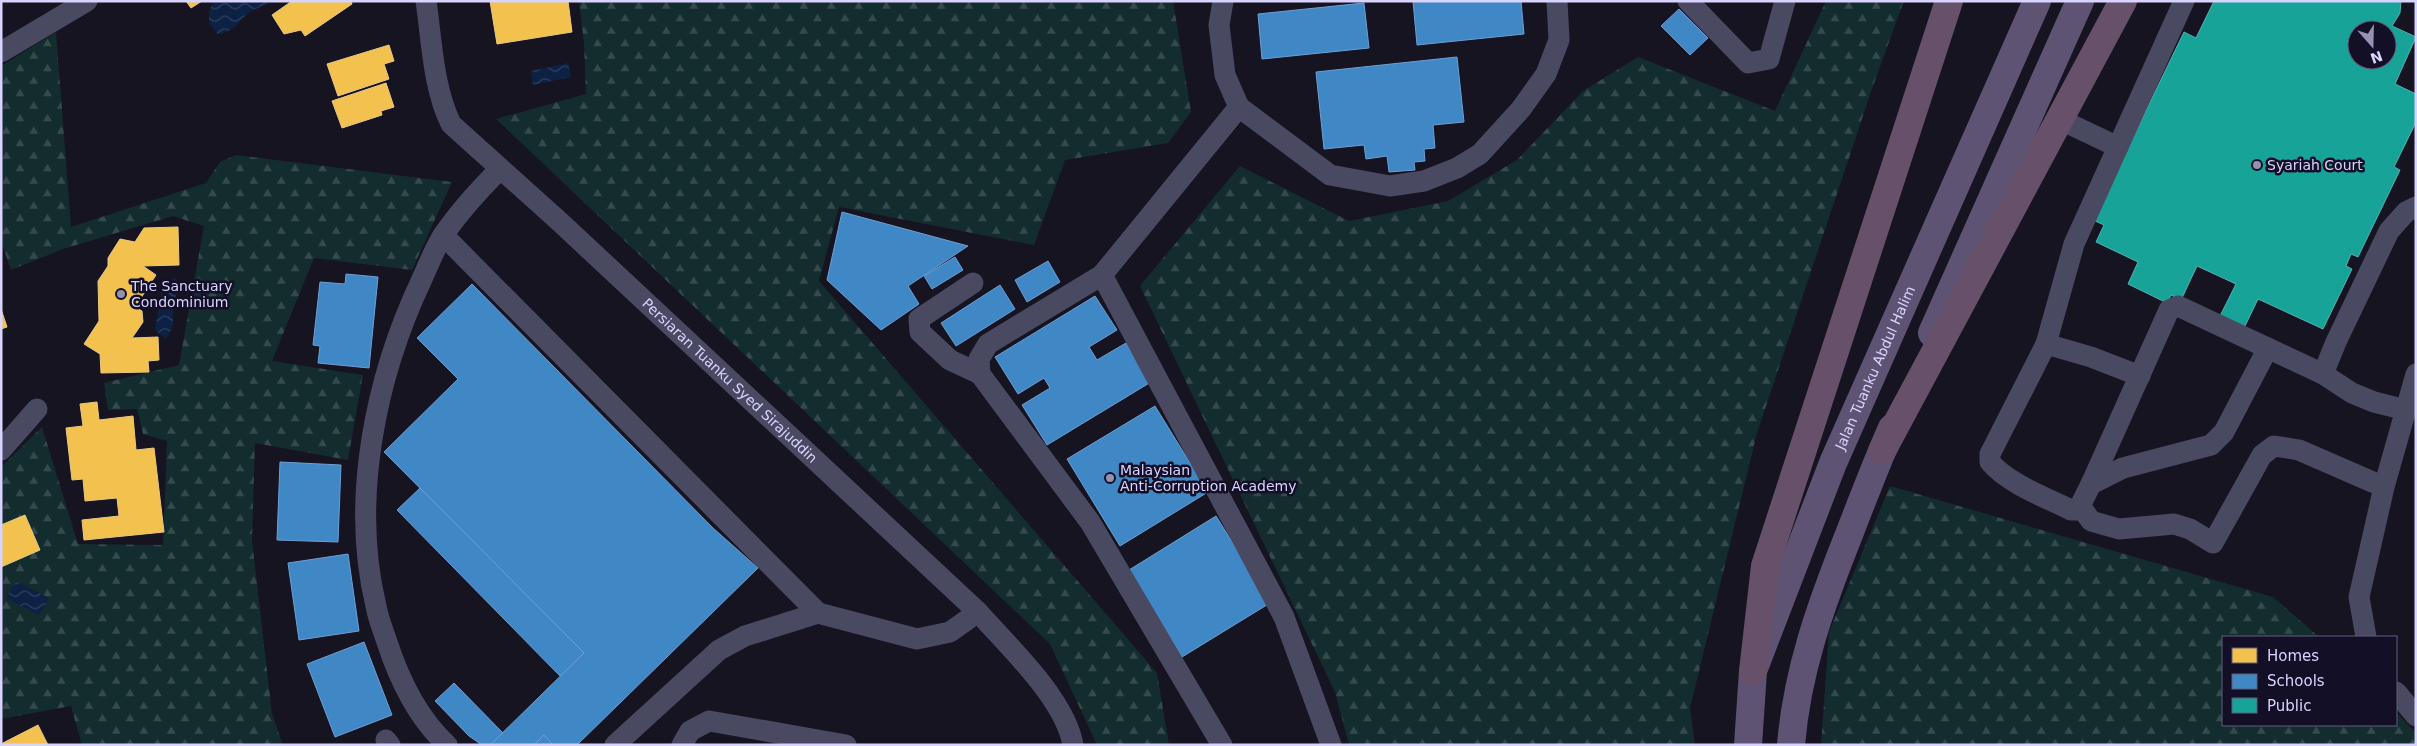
<svg xmlns="http://www.w3.org/2000/svg" width="2417" height="746" viewBox="0 0 2417 746" font-family="'DejaVu Sans',sans-serif">
<style>
.forest{fill:url(#forest-firs)}
.water{fill:url(#water-waves)}
.homes{fill:#f2c14e;stroke:#eac783}
.schools{fill:#3f88c5;stroke:#6d9fd6}
.public{fill:#17a398;stroke:#51b2b7;fill-rule:evenodd}
.lines{fill:none;stroke-linecap:round;stroke-linejoin:round}
.minor{stroke:#4a4962;stroke-width:21}
.major{stroke:#5e5373;stroke-width:28}
.highway{stroke:#67516a;stroke-width:28}
.poi-dot{fill:#9591b1;stroke:#130f26;stroke-width:2}
.labels{text-anchor:middle;dominant-baseline:central;stroke-width:5;stroke-linejoin:round;paint-order:stroke}
.poi-label{font-size:14px;fill:#d9d4ff;stroke:#130f26;text-anchor:start}
.street-label{font-size:14px;fill:#d9d4ff;stroke:#130f26}
</style>
<defs>
<pattern id="forest-firs" width="22" height="20" patternUnits="userSpaceOnUse" patternTransform="scale(1.25)"><rect width="22" height="20" fill="#132c2d"/><path d="M5 1l3.5 6h-7zM16 11l3.5 6h-7z" fill="#354a4c"/></pattern>
<pattern id="water-waves" width="16" height="10" patternUnits="userSpaceOnUse" patternTransform="scale(1.25)"><rect width="16" height="10" fill="#0d2144"/><path d="M0 5q4-4 8 0t8 0" fill="none" stroke="#304060"/></pattern>
</defs>
<rect width="100%" height="100%" fill="#161421"/>
<g class="forest">
<path d="M579 1H1173L1191 112 1168 143 1065 160 1034 245 839 207 819 281 1157 673 1169 745H1097L1050 644 496 119 586 94 584 43Z"/>
<path d="M1826 1H1904L1874 83 1757 433 1690 708 1695 745H1349L1335 692 1140 286 1240 166 1349 221 1448 201 1517 160 1583 91 1638 57 1775 111Z"/>
<path d="M56 32 71 227 206 183 220 162 236 155 452 182 412 270 314 258 272 361 363 375 348 460 255 443 252 541 272 714 283 745H82L71 706 1 719V467L42 427 78 544 163 545 167 441 143 434 137 409 108 410 104 383 179 365 204 226 173 216 63 249 11 270 1 241V66Z"/>
<path d="M1890 486 2273 597 2319 637H2223V725H2396V712L2416 733V745H1821L1829 632Z"/>
</g>
<g class="water">
<path d="M214 1H271C264 6 256 8 250 12 236 23 237 31 218 34L209 23V11Z"/>
<path d="M568 63 571 77 533 85 531 71Z"/>
<path d="M175 278 180 282 173 305V326L166 339 155 330 163 284Z"/>
<path d="M16 581 49 598 39 615 6 598Z"/>
</g>
<g class="homes">
<path d="M186 1H202L191 8Z"/>
<path d="M292 1H351L352 4 305 36 301 30 284 34 272 15Z"/>
<path d="M490 1H568L572 32 497 44Z"/>
<path d="M389 45 394 61 384 64 389 79 338 96 327 64Z"/>
<path d="M386 83 394 107 381 111 382 115 342 128 332 101Z"/>
<path d="M178 227 179 265 143 266 156 275 135 307 142 311 143 322 132 338 158 337 159 360 148 361 149 372 101 373 100 354 84 344 99 321 98 281 108 266V258L120 239 135 242 144 228Z"/>
<path d="M1 309 7 327 1 329Z"/>
<path d="M97 402 99 420 133 416 136 450 154 448 164 532 84 540 82 520 119 516 117 498 85 501 83 479 72 480 66 428 83 426 80 404Z"/>
<path d="M25 515 40 550 1 567V525Z"/>
<path d="M38 725 48 745H1V744Z"/>
</g>
<g class="schools">
<path d="M1413 1H1521L1524 34 1417 45Z"/>
<path d="M1364 3 1369 48 1262 59 1258 14Z"/>
<path d="M1679 9 1708 38 1690 55 1661 26Z"/>
<path d="M1457 57 1464 122 1433 125 1435 148 1424 149 1425 161 1414 162 1415 170 1389 172 1387 156 1366 159 1364 145 1324 149 1316 72Z"/>
<path d="M842 212 968 246 908 286 919 304 881 330 827 280Z"/>
<path d="M955 257 963 270 932 289 924 276Z"/>
<path d="M1048 261 1060 282 1027 302 1015 280Z"/>
<path d="M346 274 378 277 369 368 318 363 320 346 313 345 320 282 345 284Z"/>
<path d="M472 284 713 528 758 568 577 745H490L584 653 384 452 458 379 417 338Z"/>
<path d="M1000 285 1015 309 956 346 941 323Z"/>
<path d="M1095 296 1117 330 1089 347 1097 360 1126 343 1151 382 1047 445 1022 405 1050 388 1044 378 1018 394 995 357Z"/>
<path d="M1155 406 1208 492 1120 546 1067 459Z"/>
<path d="M280 462 341 465 338 542 277 540Z"/>
<path d="M420 488 584 653 560 676 397 510Z"/>
<path d="M1216 516 1270 603 1182 657 1129 570Z"/>
<path d="M348 554 359 631 299 640 288 563Z"/>
<path d="M364 642 392 715 335 737 307 664Z"/>
<path d="M454 683 503 733 490 745H482L469 736 435 701Z"/>
<path d="M544 735 553 745H534Z"/>
</g>
<path class="public" d="M2214 1H2401L2400 13 2392 26 2416 37 2395 84 2416 94V122L2394 167 2400 170 2358 257 2351 254 2346 266 2352 269 2323 329 2258 299 2244 328 2220 316 2236 284 2197 266 2181 300 2171 295 2167 303 2128 284 2138 262 2096 242 2104 225 2093 220 2184 32 2196 38ZM2357 30H2387V60H2357Z"/>
<g class="lines">
<g class="minor">
<path id="s1" d="M426 1C432 42 433 87 451 124L560 222 978 612C1009 647 1065 699 1073 745"/>
<path d="M1223 1 1219 25 1225 75 1239 107 1330 175 1390 186 1424 181 1457 168 1480 154 1521 109 1546 74 1559 40 1557 1"/>
<path d="M1688 1 1748 63 1769 59 1785 1"/>
<path d="M2184 1 2074 244 2046 344 1990 454V462C2007 483 2047 498 2071 510H2078L2091 484 2123 468 2211 445 2224 432 2268 348"/>
<path d="M1 52 87 1"/>
<path d="M2059 119 2118 147"/>
<path d="M443 235 818 613"/>
<path d="M1102 275 1239 107"/>
<path d="M973 283 919 319 920 332 950 360 980 374"/>
<path d="M2046 344 2091 357 2140 376"/>
<path d="M2323 374 2336 342 2389 231 2406 212 2416 207"/>
<path d="M1 450 37 409"/>
<path d="M2091 484 2169 310 2178 306 2323 374 2352 393 2374 402 2406 410"/>
<path d="M2081 507 2091 521 2119 529 2174 524 2190 529 2213 543 2262 455 2274 446 2299 450 2384 487"/>
<path d="M2366 637 2359 597 2384 487 2416 374"/>
<path d="M2396 692 2416 716"/>
<path d="M386 740 390 745"/>
<path d="M447 745C418 718 399 679 387 642 383 630 378 618 376 606 350 499 376 376 422 279 429 264 435 247 444 234 460 211 480 189 500 169"/>
<path d="M615 745 719 650 745 636 818 613 917 639 950 632 978 612"/>
<path d="M682 745 690 731 709 721 846 745"/>
<path d="M1222 745 1090 522 980 374 979 359 988 344 1102 275 1284 617 1331 745"/>
</g>
<g class="major">
<path d="M1932 333 2080 1"/>
<path id="s2" d="M1748 745 1753 671 1833 463 2037 1"/>
<path d="M1791 745C1797 671 1821 605 1848 537 1862 501 1876 464 1892 428"/>
</g>
<g class="highway">
<path d="M1882 451 2123 1"/>
<path d="M1753 671 1765 566 1949 1"/>
</g>
</g>
<g class="poi-dot">
<circle cx="2257" cy="165" r="5"/>
<circle cx="121" cy="294" r="5"/>
<circle cx="1110" cy="478" r="5"/>
</g>
<g class="labels">
<g class="poi-label">
<text x="2267" y="165">Syariah Court</text>
<text x="131" y="286">The Sanctuary<tspan x="131" dy="16">Condominium</tspan></text>
<text x="1120" y="470">Malaysian<tspan x="1120" dy="16">Anti-Corruption Academy</tspan></text>
</g>
<g class="street-label">
<text stroke="none"><textPath href="#s2" startOffset="401">Jalan Tuanku Abdul Halim</textPath></text>
<text stroke="none"><textPath href="#s1" startOffset="505">Persiaran Tuanku Syed Sirajuddin</textPath></text>
</g>
</g>
<rect width="2417" height="746" fill="none" stroke="#d9d4ff" stroke-width="5"/>
<rect x="2222" y="636" width="175" height="90" fill="#130f26" stroke="#625e7d"/>
<rect x="2232" y="648" width="25" height="15" fill="#f2c14e" stroke="#625e7d"/>
<text x="2267" y="661" font-size="15" fill="#d9d4ff">Homes</text>
<rect x="2232" y="674" width="25" height="15" fill="#3f88c5" stroke="#625e7d"/>
<text x="2267" y="686" font-size="15" fill="#d9d4ff">Schools</text>
<rect x="2232" y="698" width="25" height="15" fill="#17a398" stroke="#625e7d"/>
<text x="2267" y="711" font-size="15" fill="#d9d4ff">Public</text>
<g transform="translate(2372 45) rotate(160)"><circle r="24" fill="#130f26" stroke="#625e7d"/>
<path d="M0-4L9 19L0 12L-9 19Z" fill="#9591b1"/>
<text y="-8" font-size="14" font-weight="bold" text-anchor="middle" fill="#d9d4ff">N</text>
</g>
</svg>
